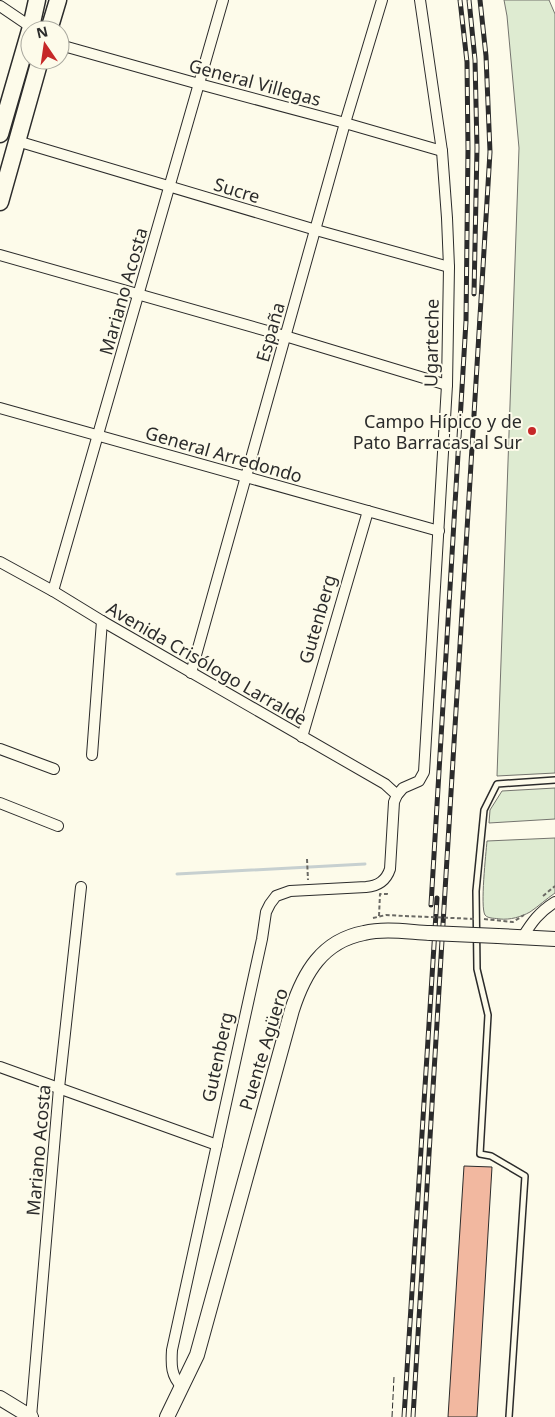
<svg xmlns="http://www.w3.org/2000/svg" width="555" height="1417" viewBox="0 0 555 1417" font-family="'Noto Sans',sans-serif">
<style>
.green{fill:#deebd1;stroke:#74746e}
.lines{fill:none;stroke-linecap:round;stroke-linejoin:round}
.stream{stroke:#c7d0d0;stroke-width:3}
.building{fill:#f2b8a0;stroke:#2b2b2b}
.lane-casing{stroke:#2b2b2b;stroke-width:8}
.street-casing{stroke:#2b2b2b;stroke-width:12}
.secondary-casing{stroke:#2b2b2b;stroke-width:16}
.primary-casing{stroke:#2b2b2b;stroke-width:19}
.path{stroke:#6a6964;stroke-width:2;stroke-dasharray:4 2.5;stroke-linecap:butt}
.lane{stroke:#fdfbea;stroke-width:5}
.street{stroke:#fdfbea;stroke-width:10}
.secondary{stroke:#fdfbea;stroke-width:14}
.primary{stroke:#fdfbea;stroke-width:16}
.rail-casing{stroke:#2b2b2b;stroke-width:5}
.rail{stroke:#fdfbea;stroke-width:3;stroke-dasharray:9;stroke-linecap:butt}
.secondary-bridge-casing{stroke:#2b2b2b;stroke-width:16;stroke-linecap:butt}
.path-bridge{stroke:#6a6964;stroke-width:2;stroke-dasharray:4 2.5;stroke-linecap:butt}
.secondary-bridge{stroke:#fdfbea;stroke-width:14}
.fence{stroke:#2b2b2b;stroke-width:1;stroke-dasharray:6 2.5;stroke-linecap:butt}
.poi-dot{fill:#c62828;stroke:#fdfbea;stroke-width:2}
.labels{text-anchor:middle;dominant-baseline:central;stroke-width:4;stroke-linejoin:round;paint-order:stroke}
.street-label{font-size:18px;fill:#2b2b2b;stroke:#fdfbea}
.poi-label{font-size:18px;fill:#2b2b2b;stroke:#fdfbea;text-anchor:end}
</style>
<rect width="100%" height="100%" fill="#fdfbea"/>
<g class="green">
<path d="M504 0H549L555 14V773L497 776 519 148 507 16Z"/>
<path d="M555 788V819L489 823 490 810 502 791Z"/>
<path d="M555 838V893C546 899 539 906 530 912 521 917 510 920 500 919 496 918 488 919 485 915 480 907 486 853 487 841Z"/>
</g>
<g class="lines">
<path class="stream" d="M177 874 365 864"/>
</g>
<path class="building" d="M464 1166 492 1167 477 1417H448Z"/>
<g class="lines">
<g class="lane-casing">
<path id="lane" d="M509 1417 525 1176 491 1156 480 1154 488 1015 477 969 476 891 484 810 497 784 555 780"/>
</g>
<g class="street-casing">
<g id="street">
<path d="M0 6 34 29"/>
<path d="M60 45 199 84 345 123 442 151"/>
<path d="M17 141 316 230 449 267"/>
<path d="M0 255 285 336 447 385"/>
<path d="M0 408 439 531"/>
<path d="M0 562 53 591 102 621 385 784 397 795"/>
<path d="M53 591 223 0"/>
<path d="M191 673 345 123 382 0"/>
<path d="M302 737 368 511"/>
<path d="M0 749 54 769"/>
<path d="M92 755 102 621"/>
<path d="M0 803 58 826"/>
<path d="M522 938C532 922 539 912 555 902"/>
<path d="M0 1067 217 1145"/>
<path d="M182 1387C171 1376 171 1365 172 1350L262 939 266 912 270 904 276 896 290 891 366 887C378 886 386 881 390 869L394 802 397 795 403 788 419 781 424 772 447 385 449 267 447 218 442 151 420 0"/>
<path d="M31 1417 59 1088 81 887"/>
</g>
</g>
<g class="secondary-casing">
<g id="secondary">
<path d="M498 936 555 939"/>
<path d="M0 1398 31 1417"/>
<path d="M167 1417 197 1355 292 1010C304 973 322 941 364 933 385 928 408 932 430 933"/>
</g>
</g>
<g class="primary-casing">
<g id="primary">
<path d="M49 30 58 0"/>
<path d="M0 134 31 27 37 0"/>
<path d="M0 202 40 60"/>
</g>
</g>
<g class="path">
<path d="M307 859 308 880"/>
<path d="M543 896 555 886"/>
<path d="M379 916 380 894H387V891"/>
<path d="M373 918 386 915 405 916"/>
<path d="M484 919 513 922 524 915"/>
</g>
<use href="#lane" class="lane"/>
<use href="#street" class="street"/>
<use href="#secondary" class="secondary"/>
<use href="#primary" class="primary"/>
<g class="rail-casing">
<g id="rail">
<path d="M469 0 475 60 477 148 474 294"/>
<path d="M431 905 466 321 468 149 467 62 460 0"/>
<path d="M404 1417 437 898"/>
<path d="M413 1417 490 152 486 56 480 0"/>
</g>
</g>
<use href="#rail" class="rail"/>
<g class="secondary-bridge-casing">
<path id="secondary-bridge" d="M430 933 498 936"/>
</g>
<path class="path-bridge" d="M405 916 476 919"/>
<use href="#secondary-bridge" class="secondary-bridge"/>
<path class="fence" d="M392 1417 394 1377"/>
</g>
<circle class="poi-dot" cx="532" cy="431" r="5"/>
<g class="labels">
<g class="street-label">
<text transform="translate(255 82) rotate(15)">General Villegas</text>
<text transform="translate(237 190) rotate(17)">Sucre</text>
<text transform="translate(123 291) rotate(-74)">Mariano Acosta</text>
<text transform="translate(270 332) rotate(-74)">España</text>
<text transform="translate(431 343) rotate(-89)">Ugarteche</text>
<text transform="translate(224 454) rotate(16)">General Arredondo</text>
<text transform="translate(317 619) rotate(-74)">Gutenberg</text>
<text transform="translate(207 663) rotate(30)">Avenida Crisólogo Larralde</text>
<text transform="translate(263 1049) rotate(-73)">Puente Agüero</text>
<text transform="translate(217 1057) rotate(-78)">Gutenberg</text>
<text transform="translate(38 1150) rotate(-85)">Mariano Acosta</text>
</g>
<g class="poi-label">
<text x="522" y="421">Campo Hípico y de<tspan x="522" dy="21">Pato Barracas al Sur</tspan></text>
</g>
</g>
<g transform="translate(45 45) rotate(347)"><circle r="24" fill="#fdfbea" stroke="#a9a89e"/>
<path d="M0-4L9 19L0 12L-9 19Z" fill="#c62828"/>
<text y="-8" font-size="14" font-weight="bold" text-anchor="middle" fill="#2b2b2b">N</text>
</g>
</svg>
